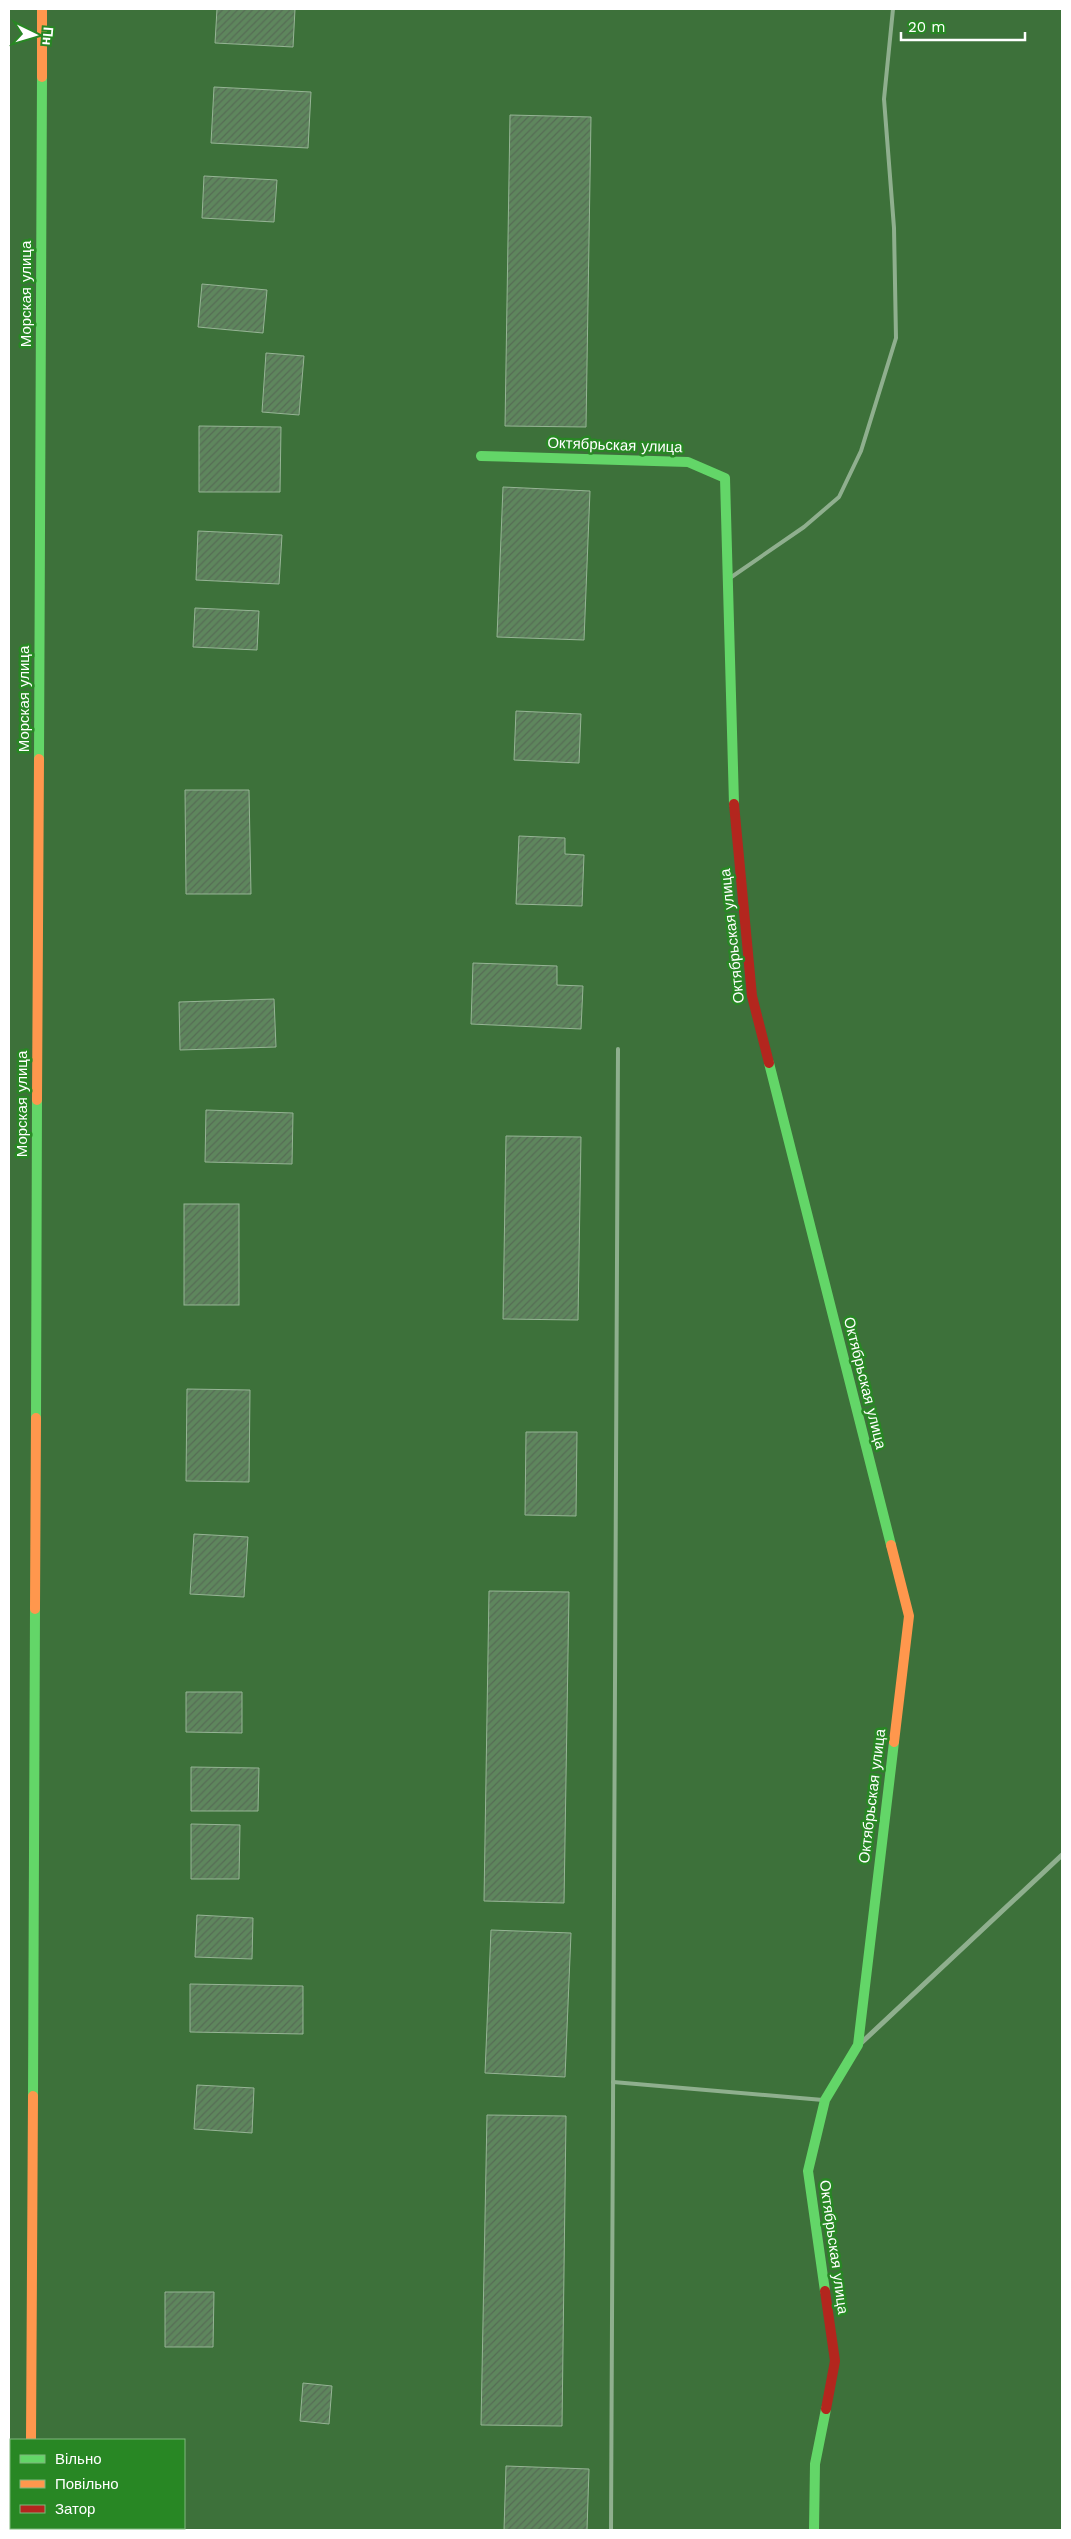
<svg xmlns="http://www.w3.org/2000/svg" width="1071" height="2539" viewBox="0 0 1071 2539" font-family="'Work Sans',sans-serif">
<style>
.building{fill:url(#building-hatch);stroke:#96b495}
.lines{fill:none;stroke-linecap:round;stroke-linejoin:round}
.lane{stroke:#8faf8e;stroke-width:4}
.street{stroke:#8faf8e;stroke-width:5}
.fast{stroke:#63d668;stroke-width:10}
.slow{stroke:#ff974d;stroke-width:10}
.jam{stroke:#b3261e;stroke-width:10}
.labels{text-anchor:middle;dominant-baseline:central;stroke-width:5;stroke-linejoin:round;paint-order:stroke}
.street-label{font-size:15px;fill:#fff;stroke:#288724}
</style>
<defs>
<pattern id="building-hatch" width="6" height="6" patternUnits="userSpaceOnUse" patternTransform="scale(1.25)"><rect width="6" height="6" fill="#5e865d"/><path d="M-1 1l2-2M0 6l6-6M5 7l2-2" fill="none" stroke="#566c55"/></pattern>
</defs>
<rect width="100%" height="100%" fill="#3d713a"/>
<g class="building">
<path d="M217 9H295L293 47 215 43Z"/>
<path d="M214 87 311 92 308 148 211 143Z"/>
<path d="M510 115 591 117 586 427 505 426Z"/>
<path d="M204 176 277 180 274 222 202 218Z"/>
<path d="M202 284 267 290 263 333 198 327Z"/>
<path d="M266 353 304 356 299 415 262 412Z"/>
<path d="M199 426 281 427 280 492H199Z"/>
<path d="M503 487 590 491 584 640 497 637Z"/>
<path d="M198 531 282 535 279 584 196 580Z"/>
<path d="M195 608 259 611 257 650 193 647Z"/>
<path d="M516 711 581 714 579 763 514 760Z"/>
<path d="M185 790H249L251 894H186Z"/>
<path d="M519 836 565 838V854L584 855 582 906 516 904Z"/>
<path d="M473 963 557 966V985L583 986 581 1029 471 1024Z"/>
<path d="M274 999 276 1047 180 1050 179 1002Z"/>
<path d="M206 1110 293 1113 292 1164 205 1162Z"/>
<path d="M506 1136 581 1137 578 1320 503 1319Z"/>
<rect x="184" y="1204" width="55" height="101"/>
<path d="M187 1389 250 1390 249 1482 186 1481Z"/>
<path d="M526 1432H577L576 1516 525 1515Z"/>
<path d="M194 1534 248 1537 244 1597 190 1594Z"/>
<path d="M489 1591 569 1592 564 1903 484 1901Z"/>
<path d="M186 1692H242V1733L186 1732Z"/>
<path d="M191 1767 259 1768 258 1811H191Z"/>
<path d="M191 1824 240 1825 239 1879H191Z"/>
<path d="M197 1915 253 1918 252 1959 195 1957Z"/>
<path d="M491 1930 571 1933 565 2077 485 2073Z"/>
<path d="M190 1984 303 1986V2034L190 2032Z"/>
<path d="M197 2085 254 2088 252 2133 194 2129Z"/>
<path d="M487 2115 566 2116 562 2426 481 2425Z"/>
<path d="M165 2292H214L213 2347H165Z"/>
<path d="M303 2383 332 2386 329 2424 300 2421Z"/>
<path d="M506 2466 589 2469 587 2530H504Z"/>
</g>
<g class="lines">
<g class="lane">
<path d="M730 578 804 527 839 497 861 451 896 338 894 228 884 99 893 9"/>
<path d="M613 2082 823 2100"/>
<path d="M611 2530 618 1049"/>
</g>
<path class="street" d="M859 2045 1062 1855"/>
<g class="fast">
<path d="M481 456 688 462 725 478 734 804"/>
<path d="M39 759 42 77"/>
<path d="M769 1063 891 1545"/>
<path d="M36 1418 37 1100"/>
<path d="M33 2096 35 1609"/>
<path d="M825 2291 808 2171 825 2100 858 2045 894 1742"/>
<path d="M814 2530 815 2464 826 2409"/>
</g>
<g class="slow">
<path d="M42 77V9"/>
<path d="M37 1100 39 759"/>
<path d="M891 1545 909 1616 894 1742"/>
<path d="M35 1609 36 1418"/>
<path d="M31 2440 33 2096"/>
<path d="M30 2528V2530"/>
</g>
<g class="jam">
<path d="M734 804 752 996 769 1063"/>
<path d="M825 2291 835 2361 826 2409"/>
</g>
</g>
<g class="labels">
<g class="street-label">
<text transform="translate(26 294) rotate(-90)">Морская улица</text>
<text transform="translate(615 445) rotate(2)">Октябрьская улица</text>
<text transform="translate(24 699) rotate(-90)">Морская улица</text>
<text transform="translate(732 936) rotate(-96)">Октябрьская улица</text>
<text transform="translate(22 1104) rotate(-90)">Морская улица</text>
<text transform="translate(865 1383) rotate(76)">Октябрьская улица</text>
<text transform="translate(872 1796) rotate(-83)">Октябрьская улица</text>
<text transform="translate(834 2247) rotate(82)">Октябрьская улица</text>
</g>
</g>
<rect width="1071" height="2539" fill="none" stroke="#ffffff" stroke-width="20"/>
<rect x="10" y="2439" width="175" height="90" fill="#288724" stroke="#7eb77c"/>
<rect x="20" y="2455" width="25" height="8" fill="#63d668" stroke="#7eb77c"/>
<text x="55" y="2464" font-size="15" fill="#ffffff">Вільно</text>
<rect x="20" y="2480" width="25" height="8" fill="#ff974d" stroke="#7eb77c"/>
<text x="55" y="2489" font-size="15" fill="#ffffff">Повільно</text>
<rect x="20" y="2505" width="25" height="8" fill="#b3261e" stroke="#7eb77c"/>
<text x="55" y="2514" font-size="15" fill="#ffffff">Затор</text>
<g transform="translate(35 35) rotate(95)" stroke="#288724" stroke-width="4" paint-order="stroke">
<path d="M0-4L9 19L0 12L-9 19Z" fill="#ffffff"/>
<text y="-8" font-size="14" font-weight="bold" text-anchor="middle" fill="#ffffff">Пн</text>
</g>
<path d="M901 32v8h124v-8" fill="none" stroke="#ffffff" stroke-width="2.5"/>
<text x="908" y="32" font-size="15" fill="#ffffff" stroke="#288724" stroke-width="4" paint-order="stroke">20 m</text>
</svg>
